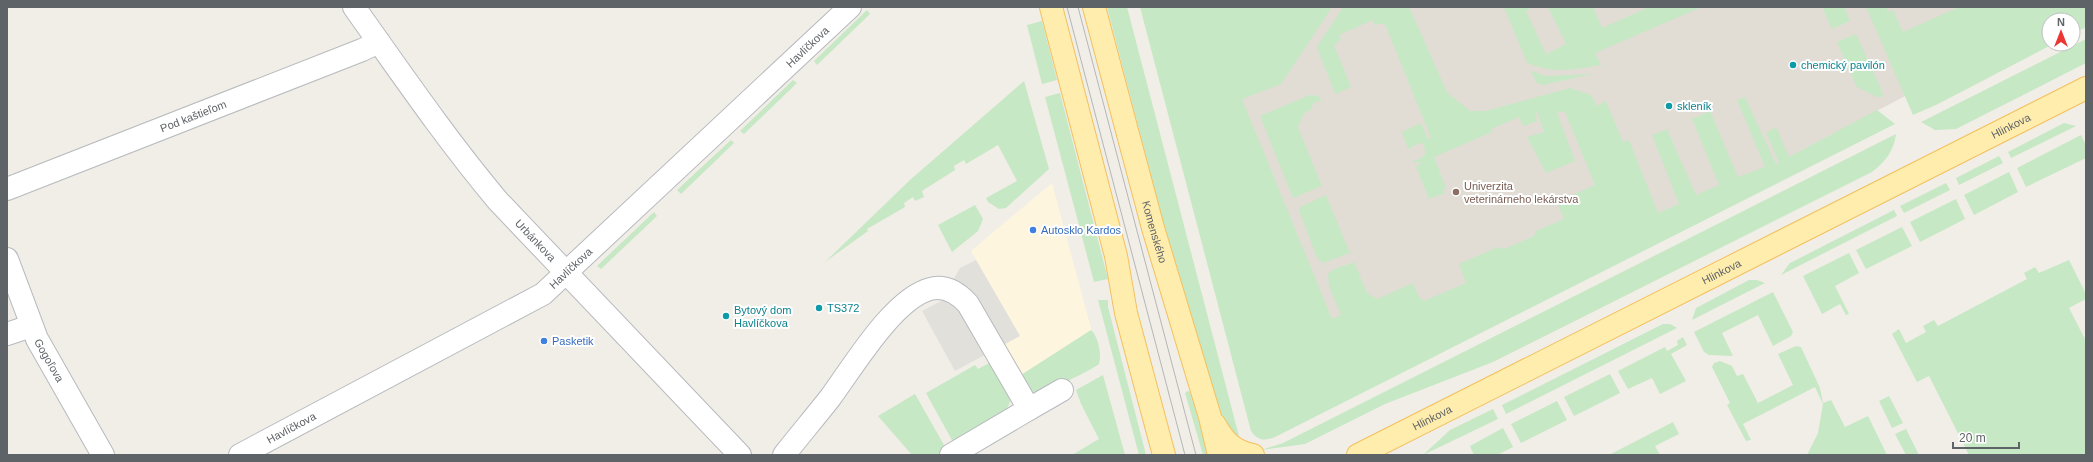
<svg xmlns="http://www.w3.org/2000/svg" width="2093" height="462" viewBox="0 0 2093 462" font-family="Arial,sans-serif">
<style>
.commercial{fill:#fef5df}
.industrial{fill:#e2e0db}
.education{fill:#e1ddd5}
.green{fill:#c6e8c4}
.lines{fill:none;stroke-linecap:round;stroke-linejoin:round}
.minor-casing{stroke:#b7babe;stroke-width:24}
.major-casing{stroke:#f3c05e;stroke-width:24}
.minor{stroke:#fff;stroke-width:22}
.major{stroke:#ffedae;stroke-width:22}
.tram{stroke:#b5b6b7;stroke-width:1}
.culture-dot{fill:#0f9aa8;stroke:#fff;stroke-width:1.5}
.education-dot{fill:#8d6e63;stroke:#fff;stroke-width:1.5}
.shop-dot{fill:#3f7fe0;stroke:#fff;stroke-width:1.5}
.labels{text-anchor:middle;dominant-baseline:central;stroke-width:4;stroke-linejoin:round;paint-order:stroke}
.street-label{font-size:11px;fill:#5e6367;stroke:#fff}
.culture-label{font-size:11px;fill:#0d838f;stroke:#fff;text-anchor:start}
.education-label{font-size:11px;fill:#785e54;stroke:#fff;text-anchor:start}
.shop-label{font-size:11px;fill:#366cbe;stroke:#fff;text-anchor:start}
</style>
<rect width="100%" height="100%" fill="#f1eee7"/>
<path class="commercial" d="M1052 183 1092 332 1025 382 1003 345 1020 336 971 251Z"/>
<path class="industrial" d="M976 260 1020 336 955 371 922 311 941 301 960 268Z"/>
<path class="education" d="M1141 7H2081L2049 20 1776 164 1248 416Z"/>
<g class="green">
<path d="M1107 7H1127L1241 444 1223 421 1162 217Z"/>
<path d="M1140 7H1332L1281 84 1242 99 1332 319 1341 315 1329 286 1328 274 1334 269 1356 262 1355 264 1367 293 1377 299 1413 283 1419 297 1424 301 1466 283 1459 264 1498 247 1504 249 1534 236 1536 231 1564 219 1557 202 1595 185 1568 119 1565 112 1561 111 1557 113 1575 161 1546 173 1527 137 1544 132 1537 112 1535 113 1537 121 1523 126 1519 117 1491 129 1492 132 1434 157 1446 188 1443 190 1445 193 1429 199 1416 166 1421 164 1420 161 1415 163 1413 161 1420 159 1426 153 1423 144 1419 143 1408 149 1402 132 1421 123 1428 139 1431 138 1385 24H1374L1373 20 1339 35 1341 39 1334 45 1351 87 1335 94 1317 47 1343 7H1409L1447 92 1470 111H1486L1570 88 1591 95 1597 106 1606 101 1623 142 1629 140 1658 213 1679 204 1652 135 1667 129 1696 195 1719 185 1692 119 1710 111 1738 177 1765 167 1737 100 1745 97 1776 164 1779 162 1766 133 1776 127 1789 157 1877 110 1895 124 1275 437C1265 441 1258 441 1251 431Z"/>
<path d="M1504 7H1533L1526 11 1546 54 1566 44 1548 7H1593L1602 28 1649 7H1702L1595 53 1601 65C1571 70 1556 74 1527 63Z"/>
<path d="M1822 7H1844L1850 21 1832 29Z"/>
<path d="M1866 7H1886L1888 12 1893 10 1903 32 1959 7H2086V27L2073 34V20H2049V44H2053L1938 104 1913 115Z"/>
<path d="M867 10 870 14 817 65 814 61Z"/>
<path d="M1042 21 1057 80 1042 84 1027 25Z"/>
<path d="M1856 34 1881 89 1883 95 1882 97H1877L1857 87 1837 42Z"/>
<path d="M2086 39V63L1956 129 1935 130 1921 122Z"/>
<path d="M1531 71 1547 76 1592 74 1543 85 1537 83Z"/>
<path d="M793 80 797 83 744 134 740 131Z"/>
<path d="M1024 81 1049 169 1006 208 999 209 988 202 986 198 1017 181 998 145 966 164 964 160 954 166 955 170 922 191 924 197 915 201 913 197 904 203 905 207 867 229 868 231 825 262 910 180Z"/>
<path d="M1060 93 1108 279 1094 282 1045 97Z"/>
<path d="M1310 95 1318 96 1322 100 1313 103 1311 110 1304 113 1298 127 1322 186 1293 198 1260 116Z"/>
<path d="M2064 123 2076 126 2011 158 2008 152Z"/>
<path d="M1896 134C1894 151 1885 162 1872 172L1493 362 1385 404 1305 444 1261 450 1283 443Z"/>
<path d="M2081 135 2086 145V158L2026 187 2017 168Z"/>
<path d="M731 140 734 143 681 194 677 190Z"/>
<path d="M1999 156 2003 163 1959 185 1956 178Z"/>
<path d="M2009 172 2018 192 1974 215 1964 195Z"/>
<path d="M1946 183 1950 190 1904 213 1900 206Z"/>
<path d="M1326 195 1349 251 1352 252 1323 263 1317 258 1299 210 1302 206Z"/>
<path d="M1956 199 1965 219 1920 242 1910 222Z"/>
<path d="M975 205 983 219 978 231 952 252 938 225Z"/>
<path d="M1894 210 1897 216 1781 275 1790 263Z"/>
<path d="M654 212 657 216 601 269 597 266Z"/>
<path d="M1902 227 1912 246 1866 269 1856 250Z"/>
<path d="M1849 253 1859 273 1835 286 1849 314 1846 315 1840 304 1822 314 1803 276Z"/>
<path d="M2069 260 2086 294V299L2069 308 2086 341V455H1969L1929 376 1917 382 1892 334 1899 329 1906 343 1926 332 1923 326 1934 320 1938 326 2027 279 2024 273 2035 267 2039 273Z"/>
<path d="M1749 280H1757L1765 283 1692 320 1696 308Z"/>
<path d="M1773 292 1793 332 1791 336 1773 346 1758 315 1722 333 1733 356 1709 355 1704 352 1694 332Z"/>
<path d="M1098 300H1108V307L1146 455H1139Z"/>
<path d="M1663 324H1670L1677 328 1506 414 1502 405Z"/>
<path d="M1091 330C1098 336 1102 355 1099 364 1092 370 1043 394 1034 392 1028 390 1024 380 1021 375Z"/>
<path d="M1683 337 1687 345 1671 354 1686 381 1660 394 1652 378 1628 389 1618 371 1665 347 1667 351 1678 345 1677 341Z"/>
<path d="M1796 346 1801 347 1820 388 1823 403 1831 400 1845 427 1868 416 1887 455H1807L1818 433 1823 404 1815 387 1743 424 1751 440 1746 441 1727 405 1730 403 1712 367 1714 363 1720 361 1732 366 1737 376 1743 374 1758 403 1793 385 1778 354Z"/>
<path d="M995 360 1011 399 1007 409 953 442 926 393 975 365 978 369Z"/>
<path d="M1610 374 1620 393 1574 416 1564 397Z"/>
<path d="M1103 375 1125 455H1072L1099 439 1081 404 1076 390Z"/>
<path d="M1188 391 1190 392 1209 455H1203L1185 393Z"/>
<path d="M915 394 944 445 942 455H912L878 416Z"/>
<path d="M1889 396 1903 423 1892 428 1879 401Z"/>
<path d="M1557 401 1567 420 1521 443 1511 424Z"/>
<path d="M1493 409 1498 419 1423 455 1450 430Z"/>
<path d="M1673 422 1679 434 1655 446 1660 455H1609Z"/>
<path d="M1503 428 1513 447 1497 455H1474L1470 446Z"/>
<path d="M1906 429 1919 455H1906L1895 434Z"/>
</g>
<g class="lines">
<g class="minor-casing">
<g id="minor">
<path id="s1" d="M354 7C401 73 446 139 498 201L740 455"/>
<path id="s2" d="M7 189 362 50 379 42"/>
<path id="s3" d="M7 259 37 339 103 455"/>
<path d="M7 334 31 326"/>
<path d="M1029 409 1062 390"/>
<path id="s4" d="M240 455 543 294 850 7"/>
<path d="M784 455C799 436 815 417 830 398 853 367 893 299 930 289 945 285 958 293 968 304L1029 409 951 455"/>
</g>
</g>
<g class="major-casing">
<g id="major">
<path d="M1051 7 1116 256 1126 313 1164 455"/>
<path id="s5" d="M1094 7 1153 228 1210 417 1219 455"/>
<path d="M1215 425C1225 442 1233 451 1253 455"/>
<path id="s6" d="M1358 455 2086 88"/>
</g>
</g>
<use href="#minor" class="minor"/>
<use href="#major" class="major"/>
<g class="tram">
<path d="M1067 7 1185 455"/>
<path d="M1078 7 1196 455"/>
</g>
</g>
<g class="culture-dot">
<circle cx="1793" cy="65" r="4"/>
<circle cx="1669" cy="106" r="4"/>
<circle cx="819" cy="308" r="4"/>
<circle cx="726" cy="316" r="4"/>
</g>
<circle class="education-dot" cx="1456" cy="192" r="4"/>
<g class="shop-dot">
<circle cx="1033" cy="230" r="4"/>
<circle cx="544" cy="341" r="4"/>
</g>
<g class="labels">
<g class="street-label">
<text stroke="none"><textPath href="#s4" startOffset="705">Havlíčkova</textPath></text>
<text stroke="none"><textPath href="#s2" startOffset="200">Pod kaštieľom</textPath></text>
<text stroke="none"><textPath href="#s6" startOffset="731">Hlinkova</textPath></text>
<text stroke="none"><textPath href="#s5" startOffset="233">Komenského</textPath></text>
<text stroke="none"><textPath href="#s1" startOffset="296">Urbánkova</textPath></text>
<text stroke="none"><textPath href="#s4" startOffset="381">Havlíčkova</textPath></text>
<text stroke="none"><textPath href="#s6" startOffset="407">Hlinkova</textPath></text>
<text stroke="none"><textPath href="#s3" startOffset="110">Gogoľova</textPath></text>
<text stroke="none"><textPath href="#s6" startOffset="83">Hlinkova</textPath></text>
<text stroke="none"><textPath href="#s4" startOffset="58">Havlíčkova</textPath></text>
</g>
<g class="culture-label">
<text x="1801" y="65">chemický pavilón</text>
<text x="1677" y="106">skleník</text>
<text x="827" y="308">TS372</text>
<text x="734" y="310">Bytový dom<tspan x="734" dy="13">Havlíčkova</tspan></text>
</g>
<g class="education-label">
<text x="1464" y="186">Univerzita<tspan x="1464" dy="13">veterinárneho lekárstva</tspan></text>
</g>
<g class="shop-label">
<text x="1041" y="230">Autosklo Kardos</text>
<text x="552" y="341">Pasketik</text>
</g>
</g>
<rect width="2093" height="462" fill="none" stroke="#5e6367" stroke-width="16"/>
<g transform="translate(2061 32)"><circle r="19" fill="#ffffff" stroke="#bfc1c2"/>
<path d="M0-3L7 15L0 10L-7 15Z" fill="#eb3633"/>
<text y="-6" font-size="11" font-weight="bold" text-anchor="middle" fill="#5e6367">N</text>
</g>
<path d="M1953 442v6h66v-6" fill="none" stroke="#5e6367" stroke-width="2"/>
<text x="1959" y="442" font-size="12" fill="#5e6367" stroke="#ffffff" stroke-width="3" paint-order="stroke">20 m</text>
</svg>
